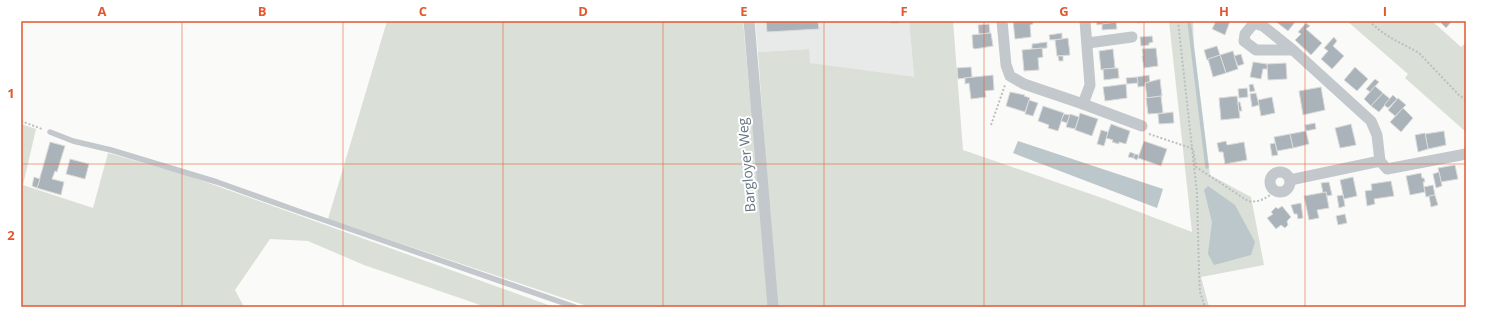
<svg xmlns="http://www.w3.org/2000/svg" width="1487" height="328" viewBox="0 0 1487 328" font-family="'Open Sans',sans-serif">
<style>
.built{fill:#e8e9e9}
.green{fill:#dadfd7}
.water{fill:#bbc7cb}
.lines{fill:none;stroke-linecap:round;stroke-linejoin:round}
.stream{stroke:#bbc7cb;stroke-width:3.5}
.building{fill:#aab3b9;stroke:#dcdcda}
.path{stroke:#bbbfc2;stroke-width:2;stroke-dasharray:2 2;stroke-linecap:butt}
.service{stroke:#c3c8cc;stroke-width:5.5}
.minor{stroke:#c3c8cc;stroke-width:11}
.grid{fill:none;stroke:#e4572e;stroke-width:1;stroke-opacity:0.55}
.labels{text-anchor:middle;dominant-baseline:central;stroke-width:4;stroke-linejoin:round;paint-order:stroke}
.street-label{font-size:14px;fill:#657683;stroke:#fff}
.neatline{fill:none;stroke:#e4572e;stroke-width:1.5}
.grid-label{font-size:13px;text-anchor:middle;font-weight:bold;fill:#e4572e}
</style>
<rect width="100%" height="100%" fill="#fafaf8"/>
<path class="built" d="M755 21H909L914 78 809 63V49L758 52Z"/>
<g class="green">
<path d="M387 21H743L769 307H590L328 219Z"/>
<path d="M909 21H953L963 150 1105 199 1192 232 1169 21H1193L1194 45 1210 175 1251 197 1264 265 1201 277 1209 307H776L758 52 809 49 810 63 914 77Z"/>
<path d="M1347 21H1432L1461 47 1466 43V132L1405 78 1408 74Z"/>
<path d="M21 124 36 129 23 185 93 208 108 153 189 176 554 307H486L364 265 308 241 270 239 235 290 244 307H21Z"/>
</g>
<g class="water">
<path d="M1018 141 1163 189 1157 208 1013 153Z"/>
<path d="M1208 186 1235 205 1255 242 1251 255 1214 265 1208 254 1212 222 1204 190Z"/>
</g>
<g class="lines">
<path class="stream" d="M1189 21 1207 167"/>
</g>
<g class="building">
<path d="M766 21H818L819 29 767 32Z"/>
<path d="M890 21H899V23H891Z"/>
<path d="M1013 21H1033V24L1030 25 1031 37 1015 39Z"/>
<path d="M1096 21H1112V23L1097 25Z"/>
<path d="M1137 21H1150L1137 23Z"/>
<path d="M1214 21H1230L1225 35 1212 29 1215 23Z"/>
<path d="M1275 21H1296L1288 31Z"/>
<path d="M1443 21H1452L1446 28 1441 23Z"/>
<path d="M1116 22 1117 29 1102 30V24Z"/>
<path d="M1306 23 1310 26 1306 29 1322 43 1311 55 1295 40 1301 34 1298 32Z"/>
<path d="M989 24 990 33 979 34 978 25Z"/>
<path d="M991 33 993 46 975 49 973 48 972 35Z"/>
<path d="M1062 33V39L1050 40 1049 35Z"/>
<path d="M1152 36 1153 42 1149 43V45L1141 46 1140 37Z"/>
<path d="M1334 37 1337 41 1333 46 1344 56 1332 69 1321 59 1328 51 1324 48Z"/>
<path d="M1068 38 1070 55 1057 56 1055 40Z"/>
<path d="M1047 42V48L1032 49V44Z"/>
<path d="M1217 46 1220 55 1207 60 1204 50Z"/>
<path d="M1042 48 1043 57 1038 58 1039 70 1024 71 1022 50Z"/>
<path d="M1156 48 1158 66 1144 68 1142 56H1143L1142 49Z"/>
<path d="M1113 49 1115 68 1101 70 1099 51Z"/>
<path d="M1233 51 1238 69 1226 73 1220 55Z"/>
<path d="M1241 54 1244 64 1238 66 1234 56Z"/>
<path d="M1220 55 1226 73 1213 77 1208 59Z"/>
<path d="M1058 56H1063V61H1059Z"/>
<path d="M1253 62 1267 64 1268 69H1263L1261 79 1250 77Z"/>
<path d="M1286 63 1287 79 1268 80 1267 64Z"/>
<path d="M971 67 972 77 958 79 957 68Z"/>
<path d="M1355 67 1368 79 1357 91 1344 80Z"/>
<path d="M1118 68 1119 78 1104 80 1103 69Z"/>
<path d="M993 75 994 90 985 91 986 97 971 99 969 83 965 84V78Z"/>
<path d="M1149 75 1150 82 1145 83V86L1138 87 1137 77Z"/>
<path d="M1137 77 1138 83 1127 84 1126 78Z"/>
<path d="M1160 79 1162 96 1147 98 1145 83Z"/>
<path d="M1375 79 1379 82 1370 92 1366 89Z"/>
<path d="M1126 84 1127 98 1105 101 1103 87Z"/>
<path d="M1253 84 1255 91 1250 92 1249 85Z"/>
<path d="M1375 86 1383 93 1371 106 1364 99Z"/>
<path d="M1321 87 1325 110 1303 115 1299 91Z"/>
<path d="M1247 88 1248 97 1239 98 1238 89Z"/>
<path d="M1010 92 1025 95 1024 96 1030 98 1025 112 1006 106Z"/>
<path d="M1256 93 1259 105 1252 107 1250 94Z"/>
<path d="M1383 93 1390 99 1379 112 1371 106Z"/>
<path d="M1393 95 1397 99 1388 108 1384 105Z"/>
<path d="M1161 96 1163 113 1148 114 1146 98Z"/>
<path d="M1237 96 1240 118 1221 120 1219 98Z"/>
<path d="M1272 97 1275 113 1261 116 1258 100Z"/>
<path d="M1398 98 1406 105 1395 116 1388 110Z"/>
<path d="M1029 100 1038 103 1033 116 1025 114Z"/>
<path d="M1238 102H1240L1242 111H1239Z"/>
<path d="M1043 106 1064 113 1058 131 1048 128 1049 125 1038 121Z"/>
<path d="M1403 108 1413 118 1401 132 1390 122Z"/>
<path d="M1173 112 1174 123 1159 124 1158 114Z"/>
<path d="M1080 113 1098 119 1092 136 1075 130Z"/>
<path d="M1064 114 1070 115 1067 123 1061 121Z"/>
<path d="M1070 114 1079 117 1075 129 1066 127Z"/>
<path d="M1315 123 1316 129 1306 131 1305 125Z"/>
<path d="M1111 124 1130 131 1126 144 1119 142V144L1112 142 1113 140 1106 138Z"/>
<path d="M1351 124 1356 145 1340 148 1335 128Z"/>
<path d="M1101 130 1108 132 1104 146 1097 144Z"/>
<path d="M1306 131 1309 144 1293 148 1290 134Z"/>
<path d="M1444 131 1446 145 1428 149 1425 134Z"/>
<path d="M1425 133 1428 149 1418 152 1415 135Z"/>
<path d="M1290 134 1293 148 1277 151 1274 137Z"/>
<path d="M1144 141 1167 149 1161 166 1138 158Z"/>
<path d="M1226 141 1227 145 1244 142 1247 160 1225 164 1223 152H1219L1217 143Z"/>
<path d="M50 142 65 146 57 172 55 171 52 179 64 182 61 195 37 188Z"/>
<path d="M1275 143 1278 155 1272 156 1270 144Z"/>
<path d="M1130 152 1135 154 1133 158 1128 157Z"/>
<path d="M1135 154 1139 155 1137 160 1133 158Z"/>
<path d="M70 159 89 164 85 179 66 174Z"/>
<path d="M1455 165 1458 179 1441 182 1438 168Z"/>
<path d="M1439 172 1442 186 1436 188 1433 174Z"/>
<path d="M1421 173 1422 178H1424L1425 182H1423L1425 192 1410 195 1406 176Z"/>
<path d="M34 177 40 179 37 188 32 186Z"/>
<path d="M1353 177 1357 196 1344 199 1340 180Z"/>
<path d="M1391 181 1394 196 1374 199 1375 204 1367 206 1365 191 1372 190 1371 184Z"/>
<path d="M1329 182 1332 195 1327 196 1326 192 1323 193 1321 183Z"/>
<path d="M1433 185 1435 195 1426 197 1424 187Z"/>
<path d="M1326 192 1329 208 1317 210 1319 218 1309 220 1304 196Z"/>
<path d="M1343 195 1345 206 1339 208 1337 196Z"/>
<path d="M1435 195 1438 205 1431 207 1429 196Z"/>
<path d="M1301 203 1303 218 1298 219 1297 214H1294L1291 205Z"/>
<path d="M1282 206 1291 217 1287 221 1288 225 1285 228 1281 225 1276 229 1267 218 1273 214 1271 212 1276 207 1278 209Z"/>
<path d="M1345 214 1347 223 1338 225 1336 216Z"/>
</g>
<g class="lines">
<g class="path">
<path d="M1178 21 1197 193 1199 272 1200 292 1205 307"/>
<path d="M1369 21C1376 27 1382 33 1390 37 1399 43 1409 47 1419 53L1459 95 1466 100"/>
<path d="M21 121 42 129"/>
<path d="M991 125 1005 85"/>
<path d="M1149 134 1191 148 1193 149 1196 167 1248 201C1259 203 1267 198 1275 191"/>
</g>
<path class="service" d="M50 132 73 141 111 150 217 182 298 211 575 307"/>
<g class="minor">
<path d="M749 21 773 307"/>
<path d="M1002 21 1006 65 1010 76 1024 84 1083 104 1142 126"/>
<path d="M1088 43 1132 37"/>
<path d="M1293 50H1256L1244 41 1245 34 1254 23 1263 26 1293 50 1371 121 1377 135 1380 161"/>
<path d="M1083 104 1090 85 1085 21"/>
<circle cx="1280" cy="182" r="10"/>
<path d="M1290 180 1380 161 1387 169 1466 154"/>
</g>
</g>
<path class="grid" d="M182 21V307M343 21V307M503 21V307M663 21V307M824 21V307M984 21V307M1144 21V307M1305 21V307M21 164H1466"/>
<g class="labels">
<g class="street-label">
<text transform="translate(746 165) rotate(-95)">Bargloyer Weg</text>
</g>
</g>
<rect width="1487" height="328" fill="none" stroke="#ffffff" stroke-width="44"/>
<rect x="22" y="22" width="1443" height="284" class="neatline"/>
<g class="grid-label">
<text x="102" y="16">A</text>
<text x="262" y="16">B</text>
<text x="423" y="16">C</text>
<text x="583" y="16">D</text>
<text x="744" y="16">E</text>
<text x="904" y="16">F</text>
<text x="1064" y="16">G</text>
<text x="1224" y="16">H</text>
<text x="1385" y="16">I</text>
<text x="11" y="98">1</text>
<text x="11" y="240">2</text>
</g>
</svg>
